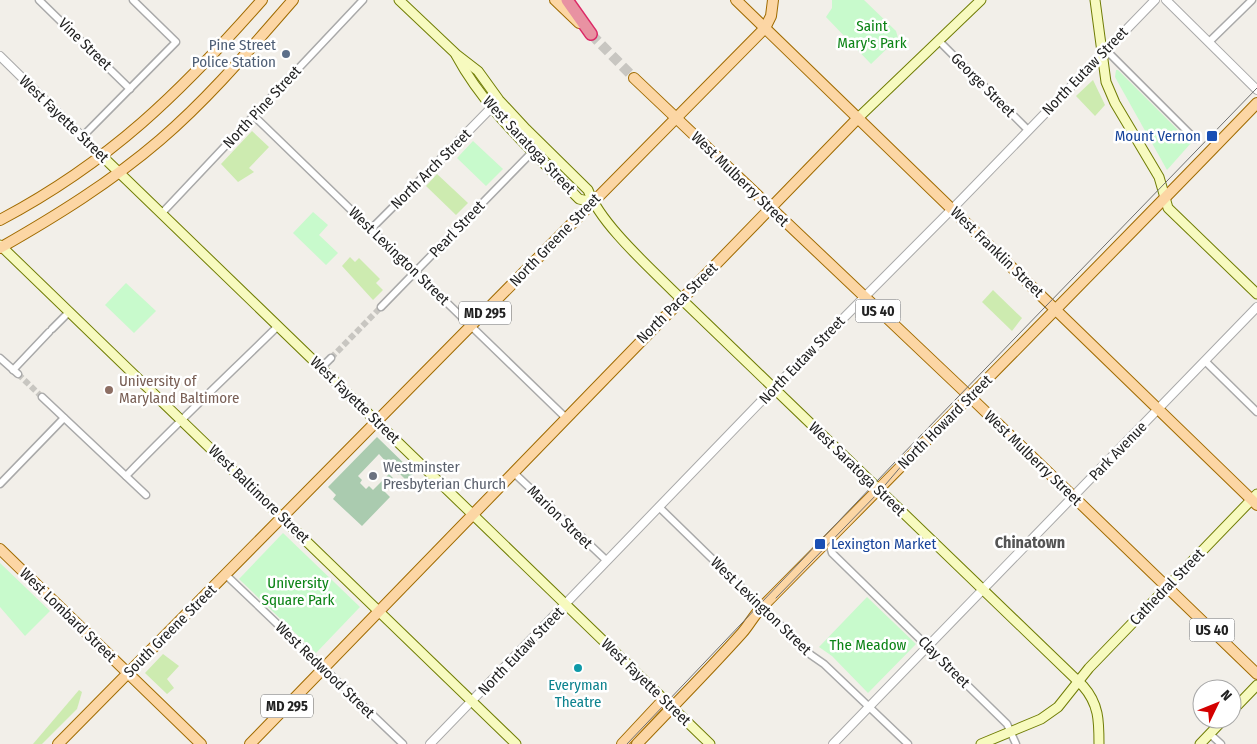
<svg xmlns="http://www.w3.org/2000/svg" width="1257" height="744" viewBox="0 0 1257 744" font-family="'Fira Sans Condensed',sans-serif">
<style>
.grass{fill:#cdebb0}
.cemetery{fill:#aacbaf}
.park{fill:#c8facc}
.lines{fill:none;stroke-linecap:round;stroke-linejoin:round}
.minor-tunnel{stroke:#c8c6c1;stroke-width:6;stroke-dasharray:6 3;stroke-linecap:butt}
.primary-tunnel{stroke:#c8c6c1;stroke-width:10;stroke-dasharray:10 5;stroke-linecap:butt}
.minor-casing{stroke:#a9a9a9;stroke-width:9}
.tertiary-casing{stroke:#a9a9a9;stroke-width:10}
.secondary-casing{stroke:#707d05;stroke-width:11}
.primary-casing{stroke:#a06b00;stroke-width:12}
.motorway-casing{stroke:#dc2a67;stroke-width:14}
.minor{stroke:#fff;stroke-width:6}
.tertiary{stroke:#fff;stroke-width:8}
.secondary{stroke:#f7fabf;stroke-width:9}
.primary{stroke:#fcd6a4;stroke-width:10}
.motorway{stroke:#e892a2;stroke-width:11}
.tram{stroke:#707070;stroke-width:1}
.service-dot{fill:#5c6f8a;stroke:#fff;stroke-width:2}
.transit-dot{fill:#1a4fb4;stroke:#fff;stroke-width:2}
.education-dot{fill:#8d6e63;stroke:#fff;stroke-width:2}
.worship-dot{fill:#6b7280;stroke:#fff;stroke-width:2}
.culture-dot{fill:#0f9aa8;stroke:#fff;stroke-width:2}
.labels{text-anchor:middle;dominant-baseline:central;stroke-width:5;stroke-linejoin:round;paint-order:stroke}
.shield{fill:#fff;stroke:#646464;stroke-width:1}
.shield-label{font-size:14px;font-weight:bold;fill:#222}
.park-label{font-size:15px;fill:#0c8416;stroke:#fff}
.street-label{font-size:15px;fill:#222;stroke:#fff}
.service-label{font-size:15px;fill:#4e5e75;stroke:#fff;text-anchor:end}
.transit-label{font-size:15px;fill:#164399;stroke:#fff;text-anchor:end}
.education-label{font-size:15px;fill:#785e54;stroke:#fff;text-anchor:start}
.worship-label{font-size:15px;fill:#5b616d;stroke:#fff;text-anchor:start}
.culture-label{font-size:15px;fill:#0d838f;stroke:#fff}
.neighbourhood-label{font-size:16px;font-weight:bold;fill:#555;stroke:#fff}
</style>
<rect width="100%" height="100%" fill="#f2efe9"/>
<g class="grass">
<path d="M1093 80 1105 105 1095 116 1076 96Z"/>
<path d="M252 131 269 147 249 168 254 172 238 182 221 164Z"/>
<path d="M437 174 468 203 456 215 426 186Z"/>
<path d="M350 257 355 262 359 258 380 279 376 283 383 290 373 300 342 266Z"/>
<path d="M993 290 1022 318 1012 331 982 302Z"/>
<path d="M163 654 179 666 167 679 174 688 167 694 145 673Z"/>
<path d="M79 690 82 692 77 709 42 744H33Z"/>
</g>
<path class="cemetery" d="M377 437 414 473 406 480 400 474 398 475 379 454 358 476 362 480 360 483 366 489 369 486 373 490 389 474 393 478 382 489 390 497 362 526 333 499 336 495 328 487Z"/>
<g class="park">
<path d="M832 0H864L896 31 898 38 871 64 826 17 832 8Z"/>
<path d="M1116 70H1118L1191 143 1167 170 1115 77Z"/>
<path d="M473 141 503 169 486 186 457 158Z"/>
<path d="M313 212 328 225 319 235 338 253 326 265 293 233Z"/>
<path d="M126 283 156 311 134 333 105 305Z"/>
<path d="M283 533 360 607 316 653 239 579Z"/>
<path d="M0 563 50 611 25 636 0 607Z"/>
<path d="M867 597 916 644 868 693 832 656 819 647Z"/>
</g>
<g class="lines">
<g class="minor-tunnel">
<path d="M331 358 381 307"/>
<path d="M18 374 42 397"/>
</g>
<path class="primary-tunnel" d="M591 34 634 78"/>
<g class="minor-casing">
<g id="minor">
<path d="M39 0 130 89"/>
<path d="M939 41 1028 130"/>
<path d="M1209 42 1252 0"/>
<path d="M1104 48 1195 139"/>
<path d="M254 116 565 417"/>
<path d="M82 137 176 42 133 0"/>
<path d="M162 213 363 0"/>
<path d="M371 229 441 159"/>
<path d="M381 307 541 143"/>
<path d="M52 329 69 312"/>
<path d="M0 358 18 374"/>
<path d="M1205 361 1257 412"/>
<path d="M321 368 331 358"/>
<path d="M13 370 49 332"/>
<path d="M42 397 146 495"/>
<path d="M513 472 607 561"/>
<path d="M126 476C175 425 227 376 278 326"/>
<path d="M0 484 64 418"/>
<path d="M659 507 811 655 824 664 908 744"/>
<path d="M828 539 832 553 1007 724 1016 744"/>
<path d="M226 575 403 744"/>
<path d="M1210 734 1221 744"/>
</g>
</g>
<g class="tertiary-casing">
<g id="tertiary">
<path d="M1166 0 1257 90"/>
<path d="M0 56 102 156"/>
<path d="M441 159 491 108"/>
<path d="M430 744 768 394 957 204 1155 0"/>
<path d="M833 744 1257 307"/>
</g>
</g>
<g class="secondary-casing">
<g id="secondary">
<path d="M399 0 456 54 478 71 499 100 526 129 588 190C600 223 647 265 673 291L1083 686C1099 704 1099 721 1099 744"/>
<path d="M1095 0 1106 82 1115 103 1159 177 1168 208 1257 294"/>
<path d="M456 55C486 111 535 153 579 199L592 202"/>
<path d="M858 118 981 0"/>
<path d="M102 156 710 744"/>
<path d="M0 245 516 744"/>
<path d="M1232 711 1257 685"/>
<path d="M981 744 1041 719 1058 707 1089 668 1257 494"/>
<path d="M1200 744 1224 719"/>
</g>
</g>
<g class="primary-casing">
<g id="primary">
<path d="M555 0 579 23"/>
<path d="M736 0 1257 505"/>
<path d="M634 78 964 391 1257 674"/>
<path d="M0 220C110 162 181 92 262 0"/>
<path d="M0 248C56 216 111 182 160 140 209 98 251 48 293 0"/>
<path d="M0 549 201 744"/>
<path d="M58 744 765 28 771 16 773 0"/>
<path d="M250 744 858 118"/>
<path d="M622 744 664 699"/>
<path d="M637 744C672 707 708 671 742 633 750 624 755 613 764 605 929 438 1094 272 1257 103"/>
</g>
</g>
<g class="motorway-casing">
<path id="motorway" d="M567 0 591 34"/>
</g>
<use href="#minor" class="minor"/>
<use href="#tertiary" class="tertiary"/>
<use href="#secondary" class="secondary"/>
<use href="#primary" class="primary"/>
<use href="#motorway" class="motorway"/>
<g class="tram">
<path d="M776 598 880 491 915 450"/>
<path d="M627 744 896 461 1257 88"/>
</g>
</g>
<circle class="service-dot" cx="286" cy="54" r="5"/>
<g class="transit-dot">
<rect x="1206" y="130" width="12" height="12" rx="2.5"/>
<rect x="814" y="538" width="12" height="12" rx="2.5"/>
</g>
<circle class="education-dot" cx="109" cy="390" r="5"/>
<circle class="worship-dot" cx="373" cy="476" r="5"/>
<circle class="culture-dot" cx="578" cy="668" r="5"/>
<g class="labels">
<g class="shield">
<rect x="855.5" y="299.5" width="45" height="23" rx="4"/>
<rect x="459" y="301.5" width="52" height="23" rx="4"/>
<rect x="1189.5" y="618.5" width="45" height="23" rx="4"/>
<rect x="261" y="694.5" width="52" height="23" rx="4"/>
</g>
<g class="shield-label">
<text x="878" y="311">US 40</text>
<text x="485" y="313">MD 295</text>
<text x="1212" y="630">US 40</text>
<text x="287" y="706">MD 295</text>
</g>
<g class="park-label">
<text x="872" y="26">Saint<tspan x="872" dy="17">Mary's Park</tspan></text>
<text x="298" y="583">University<tspan x="298" dy="17">Square Park</tspan></text>
<text x="868" y="645">The Meadow</text>
</g>
<g class="street-label">
<text transform="translate(85 44) rotate(44)">Vine Street</text>
<text transform="translate(1085 71) rotate(-46)">North Eutaw Street</text>
<text transform="translate(983 85) rotate(45)">George Street</text>
<text transform="translate(262 107) rotate(-47)">North Pine Street</text>
<text transform="translate(64 119) rotate(44)">West Fayette Street</text>
<text transform="translate(529 145) rotate(47)">West Saratoga Street</text>
<text transform="translate(431 169) rotate(-45)">North Arch Street</text>
<text transform="translate(740 179) rotate(44)">West Mulberry Street</text>
<text transform="translate(457 229) rotate(-46)">Pearl Street</text>
<text transform="translate(555 240) rotate(-46)">North Greene Street</text>
<text transform="translate(997 252) rotate(44)">West Franklin Street</text>
<text transform="translate(399 256) rotate(44)">West Lexington Street</text>
<text transform="translate(677 303) rotate(-45)">North Paca Street</text>
<text transform="translate(802 360) rotate(-46)">North Eutaw Street</text>
<text transform="translate(355 400) rotate(44)">West Fayette Street</text>
<text transform="translate(945 422) rotate(-45)">North Howard Street</text>
<text transform="translate(1118 451) rotate(-46)">Park Avenue</text>
<text transform="translate(1033 458) rotate(44)">West Mulberry Street</text>
<text transform="translate(857 469) rotate(44)">West Saratoga Street</text>
<text transform="translate(259 494) rotate(44)">West Baltimore Street</text>
<text transform="translate(560 517) rotate(44)">Marion Street</text>
<text transform="translate(1167 587) rotate(-46)">Cathedral Street</text>
<text transform="translate(761 606) rotate(44)">West Lexington Street</text>
<text transform="translate(68 615) rotate(44)">West Lombard Street</text>
<text transform="translate(170 631) rotate(-45)">South Greene Street</text>
<text transform="translate(521 651) rotate(-46)">North Eutaw Street</text>
<text transform="translate(944 662) rotate(45)">Clay Street</text>
<text transform="translate(325 670) rotate(44)">West Redwood Street</text>
<text transform="translate(646 682) rotate(44)">West Fayette Street</text>
</g>
<g class="service-label">
<text x="276" y="45">Pine Street<tspan x="276" dy="17">Police Station</tspan></text>
</g>
<g class="transit-label">
<text x="1201" y="136">Mount Vernon</text>
<text x="831" y="544" text-anchor="start">Lexington Market</text>
</g>
<g class="education-label">
<text x="119" y="381">University of<tspan x="119" dy="17">Maryland Baltimore</tspan></text>
</g>
<g class="worship-label">
<text x="383" y="467">Westminster<tspan x="383" dy="17">Presbyterian Church</tspan></text>
</g>
<g class="culture-label">
<text x="578" y="685">Everyman<tspan x="578" dy="17">Theatre</tspan></text>
</g>
<g class="neighbourhood-label">
<text x="1030" y="542">Chinatown</text>
</g>
</g>
<g transform="translate(1217 704) rotate(47)"><circle r="24" fill="#ffffff" stroke="#a7a7a7"/>
<path d="M0-4L9 19L0 12L-9 19Z" fill="#d40000"/>
<text y="-8" font-size="14" font-weight="bold" text-anchor="middle" fill="#222222">N</text>
</g>
</svg>
